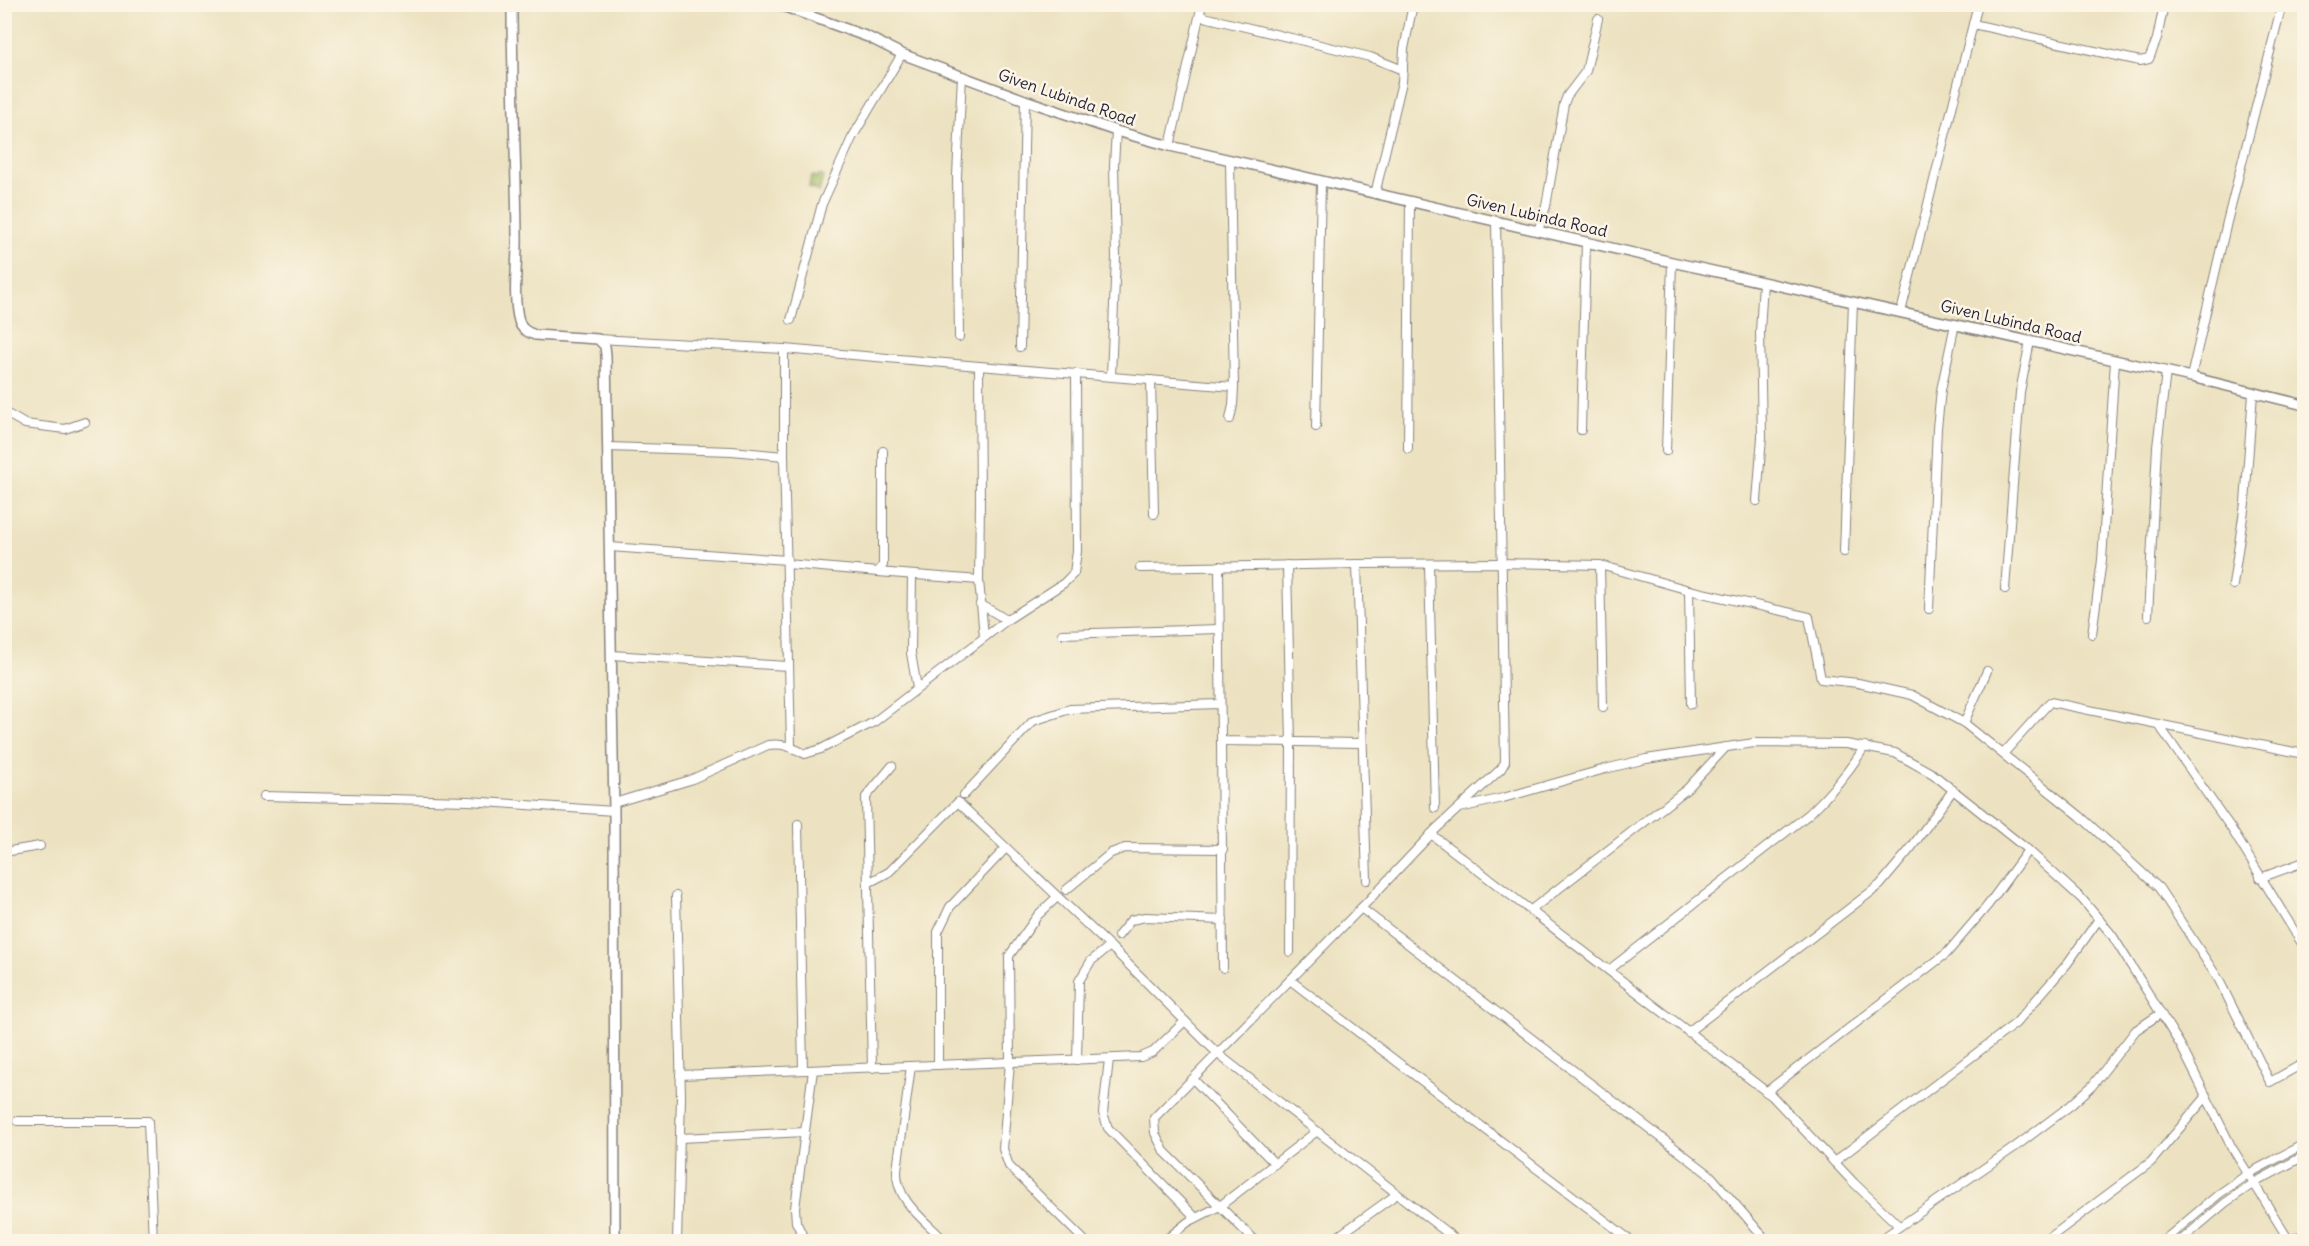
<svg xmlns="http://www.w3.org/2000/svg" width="2309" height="1246" viewBox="0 0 2309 1246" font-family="Delius,sans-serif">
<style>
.green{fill:#a2bf66;stroke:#627050;stroke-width:1.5}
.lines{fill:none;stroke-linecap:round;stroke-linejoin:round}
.minor-casing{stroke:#87827e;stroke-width:10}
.tertiary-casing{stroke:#87827e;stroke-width:12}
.minor{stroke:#fff;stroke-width:8}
.tertiary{stroke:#fff;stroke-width:9}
.labels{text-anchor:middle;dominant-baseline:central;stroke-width:5;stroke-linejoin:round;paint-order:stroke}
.street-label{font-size:16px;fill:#22223b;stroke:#fcf5e5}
</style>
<rect width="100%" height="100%" fill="#fcf5e5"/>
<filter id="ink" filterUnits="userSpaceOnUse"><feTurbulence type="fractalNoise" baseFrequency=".0167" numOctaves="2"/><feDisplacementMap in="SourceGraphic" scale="12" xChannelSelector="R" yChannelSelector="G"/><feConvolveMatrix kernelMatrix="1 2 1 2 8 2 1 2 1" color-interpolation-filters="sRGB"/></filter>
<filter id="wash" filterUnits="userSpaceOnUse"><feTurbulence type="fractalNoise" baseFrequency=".008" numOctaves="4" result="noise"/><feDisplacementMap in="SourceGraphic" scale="24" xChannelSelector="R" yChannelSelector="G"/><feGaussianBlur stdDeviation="1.35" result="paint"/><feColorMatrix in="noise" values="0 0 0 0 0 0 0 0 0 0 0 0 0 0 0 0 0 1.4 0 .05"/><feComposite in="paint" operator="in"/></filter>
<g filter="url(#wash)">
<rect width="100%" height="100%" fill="#ece2c1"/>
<path class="green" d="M818 175 823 176 819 192 809 187 811 178 814 176 817 179Z"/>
</g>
<g filter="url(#ink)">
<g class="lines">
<g class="minor-casing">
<g id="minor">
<path d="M1200 16 1370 57 1403 70"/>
<path d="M1973 24 2140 61 2149 59 2157 39 2164 4"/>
<path d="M1170 146 1202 4"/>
<path d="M1375 194 1402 82 1404 49 1413 4"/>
<path d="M1538 231 1546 206 1564 104 1567 96 1586 71 1598 19"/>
<path d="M1901 312 1978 4"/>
<path d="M791 320 822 204 852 138 902 54"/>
<path d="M959 337 957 175 962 76"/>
<path d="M598 339 784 349 979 366"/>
<path d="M1020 347 1025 100"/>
<path d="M784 349V456L791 745"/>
<path d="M1111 376 1116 257 1114 165 1116 131"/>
<path d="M2191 377 2227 222 2282 4"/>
<path d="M1151 380 1154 514"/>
<path d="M4 412 25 424 65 429 85 422"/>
<path d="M1230 419 1233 405 1234 387 1230 161"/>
<path d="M1316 427 1321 182"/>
<path d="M1581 430 1586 242"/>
<path d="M608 447 732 451 784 456"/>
<path d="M1408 449 1410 201"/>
<path d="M1666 451 1672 262"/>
<path d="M1757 501 1762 437 1760 332 1763 282"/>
<path d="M610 547 787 560"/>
<path d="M1844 552 1853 302"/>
<path d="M787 564 878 572 883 565V451"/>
<path d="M1429 564 1435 808"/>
<path d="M1287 565 1291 744 1290 952"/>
<path d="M1600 565 1603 707"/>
<path d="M1219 566 1221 741 1362 743"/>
<path d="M1140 568 1357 564"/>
<path d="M878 572 979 580"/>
<path d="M912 575 911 653 917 688"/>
<path d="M2233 585 2245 503 2253 393"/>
<path d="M2005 589 2020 392 2030 341"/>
<path d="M1689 590 1691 704"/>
<path d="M980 604 1007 620"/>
<path d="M1929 609 1937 428 1941 390 1955 324"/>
<path d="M2148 616 2157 447 2166 372"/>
<path d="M1062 634 1219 629"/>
<path d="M2092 634 2102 560 2115 361"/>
<path d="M984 637 979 580 980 503 979 366 1234 387"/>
<path d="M611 655 788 666"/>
<path d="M1964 723 1987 671"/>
<path d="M2158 724 2231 828 2304 947"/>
<path d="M1221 741 1223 968"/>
<path d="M2003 754 2050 702 2304 754"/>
<path d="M964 795 1033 721 1070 709 1219 704"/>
<path d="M264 796 469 801 614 811"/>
<path d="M614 803 690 780 768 745C784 743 791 747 805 754L821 749 874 722 1007 620 1064 583 1074 573 1077 551 1076 373"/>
<path d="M1460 808 1503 798 1605 769 1646 759 1754 743 1846 744 1895 753 1933 774 2028 850 2082 899 2112 935 2181 1046 2231 1146 2290 1242"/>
<path d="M798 824 803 1070"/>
<path d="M1431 834 1772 1096 1854 1183 1899 1226"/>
<path d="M4 852 40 846"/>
<path d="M2260 878 2304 862"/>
<path d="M1367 880 1357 564 1502 563 1600 565 1689 590 1809 617 1821 679 1858 683 1912 695 1964 723 2080 816 2159 888 2219 980 2270 1082 2304 1063"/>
<path d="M868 883 889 872 958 802 1115 951 1218 1054 1459 1242"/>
<path d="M1066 890 1111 853 1125 848 1223 849"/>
<path d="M676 896 681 1097 677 1242"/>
<path d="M1057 897 1038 915 1009 956 1010 1062 1003 1149 1009 1166 1086 1242"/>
<path d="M1361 908 1710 1175 1768 1242"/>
<path d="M1531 910 1687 789 1726 747"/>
<path d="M1118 936 1131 920 1145 917 1223 920"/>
<path d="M1609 970 1809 814C1831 793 1849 772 1865 746"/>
<path d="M1290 980 1633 1242"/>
<path d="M1688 1032 1880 885 1911 848 1953 790"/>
<path d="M1109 1059 1103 1113 1108 1128 1196 1218"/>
<path d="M1077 1060 1079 981 1091 961 1110 946"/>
<path d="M938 1065V932L950 907 1006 848"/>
<path d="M911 1066 897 1170C895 1201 926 1221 946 1242"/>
<path d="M872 1068 866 797 892 766"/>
<path d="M680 1075 1141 1057 1153 1052 1185 1021"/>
<path d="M1193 1079 1275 1164"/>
<path d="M1766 1092 1947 953 1988 905 2028 850"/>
<path d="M17 1121H148L153 1242"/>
<path d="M680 1138 805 1132"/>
<path d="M1834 1162 2016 1023 2067 964 2099 919"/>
<path d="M2289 1241 2304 1234"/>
<path d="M806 1242 796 1222 795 1208 813 1070"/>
<path d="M1163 1242 1188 1222 1220 1206 1317 1131"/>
<path d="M1256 1242 1164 1151 1155 1133 1154 1118 1367 902 1436 829 1501 769 1505 762 1496 221"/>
<path d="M1330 1242 1397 1194"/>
<path d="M1877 1242 2015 1147 2071 1105 2092 1086 2136 1030 2160 1014"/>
<path d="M2044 1242 2151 1162 2207 1096"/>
<path d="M2162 1242 2219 1194 2248 1174 2304 1144"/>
<path d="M2179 1242 2225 1203 2254 1183 2304 1156"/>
</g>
</g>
<g class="tertiary-casing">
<g id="tertiary">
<path d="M512 4C512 81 516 157 517 234 518 260 512 296 519 321 521 329 527 332 535 335L598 339 605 346 606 355 614 811 615 1242"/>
<path d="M777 4 868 37 902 54 1025 100 1116 131 1170 146 1672 262 2191 377 2304 405"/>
</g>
</g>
<use href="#minor" class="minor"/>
<use href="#tertiary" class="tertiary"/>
</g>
</g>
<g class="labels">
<g class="street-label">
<text transform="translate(1067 97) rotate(19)">Given Lubinda Road</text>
<text transform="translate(1537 215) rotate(13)">Given Lubinda Road</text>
<text transform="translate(2011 321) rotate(13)">Given Lubinda Road</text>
</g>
</g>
<rect width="2309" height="1246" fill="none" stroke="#fcf5e5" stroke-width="24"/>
</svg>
